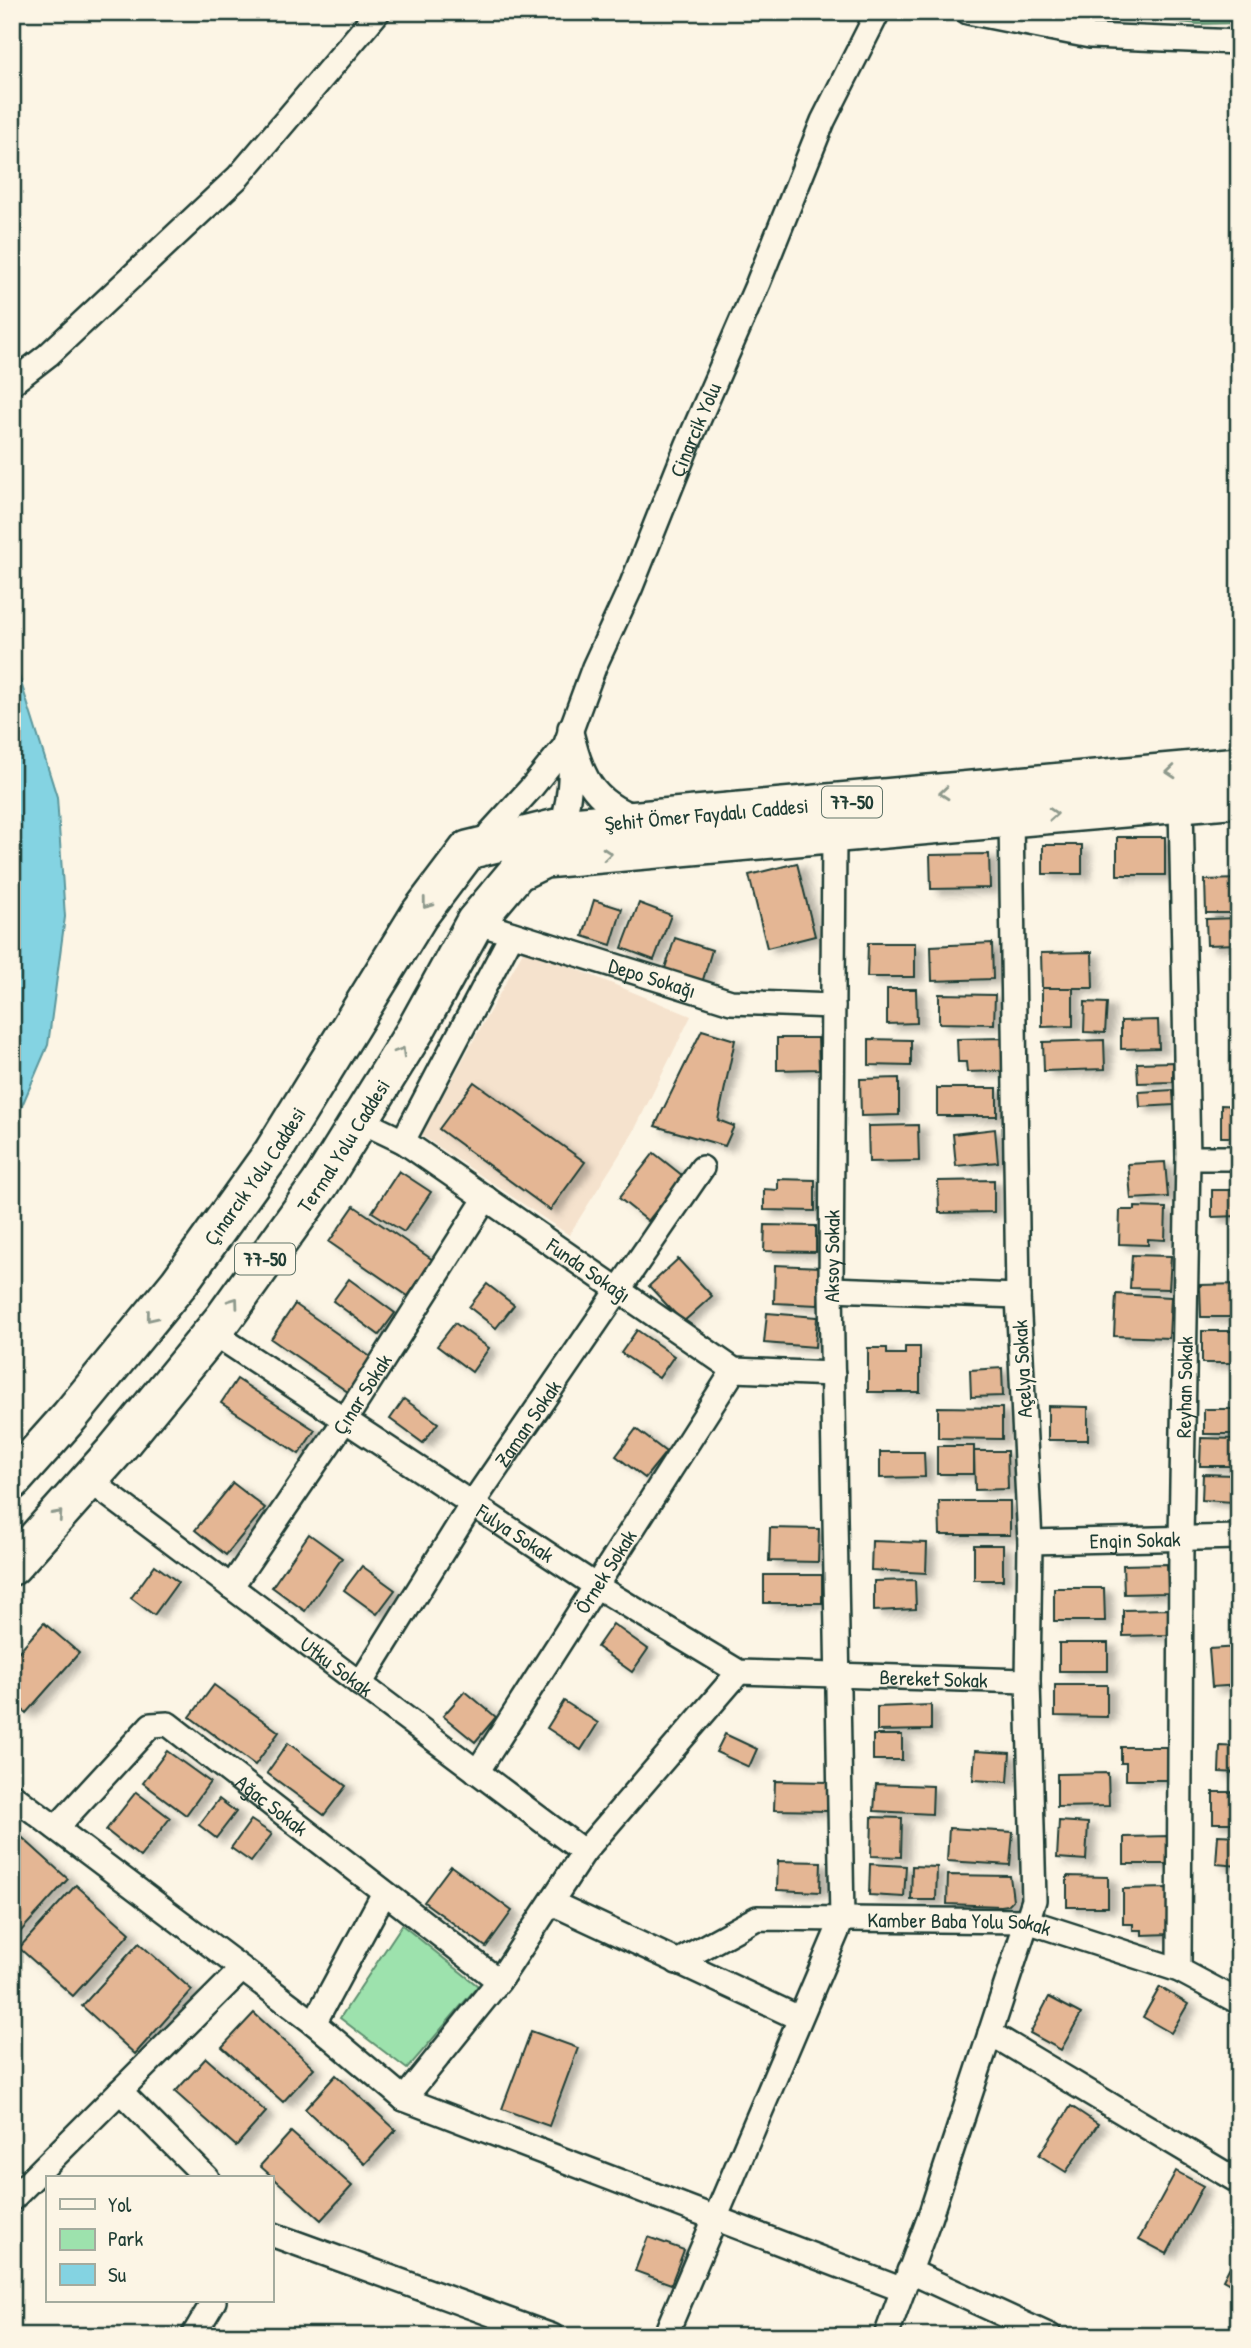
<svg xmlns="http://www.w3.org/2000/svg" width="1251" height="2348" viewBox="0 0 1251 2348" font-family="'Patrick Hand',sans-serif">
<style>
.built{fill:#f5e2cd}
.green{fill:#9de2ad;stroke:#5e9070;stroke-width:2}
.water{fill:#84d3e2;stroke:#5c979c;stroke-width:2}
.building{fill:#e4b694;stroke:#1f3d34;stroke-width:2;filter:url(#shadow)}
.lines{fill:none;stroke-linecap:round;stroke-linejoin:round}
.minor-casing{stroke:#1f3d34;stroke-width:28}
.primary-casing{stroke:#1f3d34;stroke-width:42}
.minor{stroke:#fcf5e5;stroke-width:23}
.primary{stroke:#fcf5e5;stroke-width:37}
.oneway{stroke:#8e998c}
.labels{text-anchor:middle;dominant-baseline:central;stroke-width:5;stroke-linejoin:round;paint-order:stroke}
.shield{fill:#fcf5e5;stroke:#617469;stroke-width:2}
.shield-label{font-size:19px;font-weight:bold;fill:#1f3d34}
.street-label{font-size:21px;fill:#1f3d34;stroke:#fcf5e5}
</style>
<defs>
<filter id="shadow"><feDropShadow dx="8" dy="4.5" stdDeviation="3.5" flood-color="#0004"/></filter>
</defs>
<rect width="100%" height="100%" fill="#fcf5e5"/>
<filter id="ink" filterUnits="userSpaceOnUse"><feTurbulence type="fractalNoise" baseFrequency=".0143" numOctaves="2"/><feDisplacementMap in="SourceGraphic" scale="14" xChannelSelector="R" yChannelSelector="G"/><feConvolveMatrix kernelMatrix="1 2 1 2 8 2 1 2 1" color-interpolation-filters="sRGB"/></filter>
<g filter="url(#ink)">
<path class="built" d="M525 948 691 1016 633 1133 569 1235 421 1135Z"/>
<g class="green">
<path d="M1097 12H1239V23L1198 24Z"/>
<path d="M402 1925 478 1986 407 2069 340 2018Z"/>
</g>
<path class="water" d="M12 654 57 797 65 917 48 1045 12 1129Z"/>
<g class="building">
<rect x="1117" y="837" width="48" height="38"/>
<rect x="1043" y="845" width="39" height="29"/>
<path d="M989 854 990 888 931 889 930 855Z"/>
<path d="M797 863 815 936 767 948 749 875Z"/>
<path d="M1239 879V913H1206L1205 880Z"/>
<path d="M594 900 622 909 611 945 583 936Z"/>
<path d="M639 903 671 915 654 960 622 948Z"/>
<path d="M1239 918V944L1207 945 1206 919Z"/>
<path d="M675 938 712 950 702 983 664 971Z"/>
<path d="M868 943H915V977H867Z"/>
<path d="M992 943 993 979 932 981 931 946Z"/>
<path d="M1092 952 1093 988H1042L1041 953Z"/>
<path d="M1042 988H1073V1026L1042 1027Z"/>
<path d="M887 989H916L917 1023 887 1024Z"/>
<path d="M939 994 995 995 994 1024 939 1023Z"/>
<path d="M1085 1002 1107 1003 1105 1033 1084 1032Z"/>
<path d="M1158 1020 1159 1048 1121 1049V1021Z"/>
<path d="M702 1030 735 1040 718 1120 734 1126 725 1146 655 1126Z"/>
<path d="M777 1038H818L819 1069 777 1070Z"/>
<path d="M1002 1038 1003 1071 967 1072 966 1062H958L957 1039Z"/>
<path d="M869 1039 911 1040V1066L869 1065Z"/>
<path d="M1104 1040 1105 1069 1044 1071 1043 1042Z"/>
<path d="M1173 1062V1082L1138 1083 1137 1063Z"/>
<path d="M899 1078V1115L861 1116 860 1079Z"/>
<path d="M474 1082 585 1162 550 1210 439 1129Z"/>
<rect x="937" y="1088" width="60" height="28"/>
<path d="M1173 1090 1174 1105 1140 1107 1139 1092Z"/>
<path d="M1221 1105 1239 1106V1137H1221Z"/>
<path d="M918 1125 919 1161 869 1162 868 1126Z"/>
<path d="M995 1129 998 1162 956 1166 953 1134Z"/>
<path d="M654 1153 683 1176 648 1221 619 1198Z"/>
<path d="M1165 1162 1168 1197 1131 1199 1128 1164Z"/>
<path d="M399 1171 431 1192 404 1232 372 1212Z"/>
<path d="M778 1179 815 1180V1211L764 1210V1189L778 1190Z"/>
<path d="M994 1180V1212L939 1213 938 1181Z"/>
<path d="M1212 1190H1239V1216L1212 1217Z"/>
<path d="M354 1206 433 1260 408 1296 329 1242Z"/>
<path d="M1135 1207 1166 1208 1165 1240 1148 1239V1245L1119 1244 1120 1210H1135Z"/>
<path d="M765 1225 816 1226V1252L764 1251Z"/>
<path d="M1132 1255 1171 1256 1169 1289 1130 1288Z"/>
<path d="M678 1259 712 1296 683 1322 649 1286Z"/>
<path d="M775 1265 821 1267 818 1305 774 1303Z"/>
<path d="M349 1279 395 1313 379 1335 333 1301Z"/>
<path d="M487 1284 514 1305 496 1328 469 1307Z"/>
<path d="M1239 1284V1317H1201L1200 1285Z"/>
<path d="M1116 1294 1171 1297 1169 1338 1114 1336Z"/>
<path d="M295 1304 372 1358 348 1392 271 1339Z"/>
<path d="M767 1313 817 1317 815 1347 764 1343Z"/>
<path d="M455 1323 489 1348 472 1372 437 1346Z"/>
<path d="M637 1330 674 1356 659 1378 621 1353Z"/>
<rect x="1202" y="1331" width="37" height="32"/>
<path d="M905 1347H920V1392H868V1348H887V1354H905Z"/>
<path d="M1002 1368 1003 1396 971 1397 970 1370Z"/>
<path d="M237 1379 315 1430 299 1454 221 1403Z"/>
<path d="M404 1399 438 1423 423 1443 390 1419Z"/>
<path d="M1048 1406 1088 1407V1440H1048Z"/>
<path d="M938 1407 1002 1408V1439L938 1438Z"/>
<rect x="1204" y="1409" width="35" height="25"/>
<path d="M636 1429 666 1452 645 1478 616 1456Z"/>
<path d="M1201 1438 1235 1439 1234 1466H1200Z"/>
<rect x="937" y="1446" width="37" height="28"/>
<path d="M974 1451H1007L1008 1489 975 1490Z"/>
<path d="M880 1452H924L925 1477 880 1478Z"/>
<path d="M1203 1474 1234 1475 1233 1502 1202 1500Z"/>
<path d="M233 1483 265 1508 226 1555 195 1530Z"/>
<path d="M939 1501H1010V1535H940Z"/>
<path d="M770 1528 819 1529 818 1562 769 1561Z"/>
<path d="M309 1534 342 1558 305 1611 272 1587Z"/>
<path d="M872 1541 927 1543 926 1573 871 1570Z"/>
<rect x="974" y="1545" width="29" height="35"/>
<path d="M1167 1564 1168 1593 1124 1594 1123 1565Z"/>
<path d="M155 1565 178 1582 154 1615 131 1598Z"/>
<path d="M362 1566 395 1590 377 1614 344 1590Z"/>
<rect x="764" y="1575" width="58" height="28"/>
<path d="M915 1580 916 1609 874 1611V1581Z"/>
<path d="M1054 1588H1104L1105 1621H1054Z"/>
<path d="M1168 1609 1169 1635 1123 1636V1610Z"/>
<path d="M44 1623 79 1653 26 1713 12 1700V1659Z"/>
<path d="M613 1624 648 1649 632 1672 597 1647Z"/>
<rect x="1059" y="1643" width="49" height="28"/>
<path d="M1239 1647V1685L1212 1687 1209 1649Z"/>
<path d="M214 1685 279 1732 255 1765 190 1717Z"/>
<path d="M1055 1685H1107V1717L1055 1716Z"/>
<path d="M465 1691 496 1717 475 1742 443 1716Z"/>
<path d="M564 1701 598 1723 581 1750 547 1728Z"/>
<path d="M931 1705V1730L877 1731V1707Z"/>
<path d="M725 1734 757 1749 749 1767 716 1752Z"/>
<rect x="873" y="1735" width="29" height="25"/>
<path d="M288 1743 346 1786 324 1815 267 1773Z"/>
<path d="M1220 1746 1239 1747V1773L1219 1772Z"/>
<path d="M1121 1747H1172V1780H1126V1763H1121Z"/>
<path d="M167 1751 210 1782 186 1815 143 1783Z"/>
<path d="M975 1751 1010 1753 1008 1782 973 1780Z"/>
<path d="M1108 1773 1109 1806 1057 1807V1774Z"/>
<path d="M775 1781 828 1782 827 1811 774 1810Z"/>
<path d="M876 1784 933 1786 932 1814 874 1811Z"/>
<path d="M136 1792 170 1818 140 1857 106 1830Z"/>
<rect x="1213" y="1792" width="26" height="31"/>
<path d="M219 1799 236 1812 216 1838 199 1825Z"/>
<path d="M872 1817 902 1818 901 1857 871 1856Z"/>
<path d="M251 1820 272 1834 251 1862 231 1848Z"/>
<path d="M1059 1821 1088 1823 1086 1860 1057 1858Z"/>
<path d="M949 1828 1013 1832 1010 1865 947 1861Z"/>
<path d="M15 1831 68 1879 12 1941V1834Z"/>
<path d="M1218 1835 1239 1836V1866L1216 1864Z"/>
<path d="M1169 1836V1864H1124V1837Z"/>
<path d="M778 1861 821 1862 820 1892 777 1890Z"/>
<path d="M870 1864 906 1866 904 1897 869 1895Z"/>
<path d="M451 1866 512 1911 486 1947 424 1902Z"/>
<path d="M912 1866 937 1867 936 1900H911Z"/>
<path d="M948 1875 1010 1876 1013 1900 1008 1905 1001 1906 947 1904Z"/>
<path d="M1067 1876 1108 1877V1907H1067Z"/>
<path d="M76 1885 130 1933 73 1996 19 1948Z"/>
<path d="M1168 1888 1169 1934 1142 1935V1930H1133V1924H1123V1889Z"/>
<path d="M139 1943 192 1990 135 2054 82 2006Z"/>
<path d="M1239 1951V1984L1231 1981 1233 1965Z"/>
<path d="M1160 1987 1188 2004 1171 2033 1143 2017Z"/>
<path d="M1049 1997 1081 2014 1061 2050 1030 2033Z"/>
<path d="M254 2013 314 2068 283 2102 222 2047Z"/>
<path d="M531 2031 578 2048 549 2126 502 2109Z"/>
<path d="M206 2058 266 2112 236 2146 175 2092Z"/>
<path d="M336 2075 396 2130 365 2164 305 2109Z"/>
<path d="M1071 2106 1098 2124 1066 2172 1039 2155Z"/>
<path d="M291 2132 352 2186 321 2220 260 2166Z"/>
<path d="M1176 2171 1203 2186 1167 2254 1139 2239Z"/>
<path d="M648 2237 684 2250 671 2284 635 2271Z"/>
<path d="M1239 2249V2289L1223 2280Z"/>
</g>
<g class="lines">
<g class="minor-casing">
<g id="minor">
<path d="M968 12 1090 36 1239 42"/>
<path d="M12 383 48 355 238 177 378 12"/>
<path id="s1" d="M490 833 532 787 565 746 594 667 630 589 688 444 758 283 823 121 878 12"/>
<path d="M556 838C573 805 571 764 570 728 581 773 590 802 637 817"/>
<path id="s2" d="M475 922 731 1002 833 1006"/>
<path id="s3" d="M359 1120 403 1141 734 1370 833 1374"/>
<path d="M403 1141 512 934"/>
<path d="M1188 1158H1239"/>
<path d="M831 1289 1018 1296"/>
<path id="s4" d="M212 1332 596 1586 739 1672 1028 1681"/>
<path id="s5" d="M89 1480 584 1852"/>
<path id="s6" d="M1030 1542 1239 1537"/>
<path id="s7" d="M231 1587 345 1420 486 1198"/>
<path id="s8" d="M360 1684 472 1504 702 1168"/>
<path id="s9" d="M477 1772 734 1370"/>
<path d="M12 1795 314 2023 404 2099 903 2290"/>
<path id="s10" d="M56 1828 151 1725 168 1724 499 1981"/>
<path d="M552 1903 799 2018"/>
<path id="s11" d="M677 1962 757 1918 1027 1921 1179 1970 1239 2002"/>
<path id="s12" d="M1179 1970 1181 1538 1188 1158 1181 804"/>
<path d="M314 2023 384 1893"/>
<path d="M990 2033 1239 2182"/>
<path d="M120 2091 207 2178"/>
<path d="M404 2099 499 1981 584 1852 739 1672"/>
<path d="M12 2199 242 1969"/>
<path d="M271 2234 552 2336"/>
<path d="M909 2271 1050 2336"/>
<path d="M193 2336 214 2301"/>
<path id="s13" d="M665 2336 842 1920 831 1289 834 835"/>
<path d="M886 2336 929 2219 1034 1900 1028 1681 1030 1542 1018 1296 1011 817"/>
</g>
</g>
<g class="primary-casing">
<g id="primary">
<path id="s14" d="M12 1481 70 1416 179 1283 273 1152 419 915 468 850 561 827 1239 766"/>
<path id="s15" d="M12 1566 114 1452 224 1318 320 1184 415 1031 475 922 517 872 544 859 1239 798"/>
</g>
</g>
<use href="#minor" class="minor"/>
<use href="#primary" class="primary"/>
</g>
<defs><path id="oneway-chevron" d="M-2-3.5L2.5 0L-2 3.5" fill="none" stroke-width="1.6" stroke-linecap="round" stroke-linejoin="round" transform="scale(1.75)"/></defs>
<g class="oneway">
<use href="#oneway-chevron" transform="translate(1171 772) rotate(175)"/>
<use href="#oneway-chevron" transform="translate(944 793) rotate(175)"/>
<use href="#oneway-chevron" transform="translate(1053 814) rotate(-4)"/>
<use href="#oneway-chevron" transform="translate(607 854) rotate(-5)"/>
<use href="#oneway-chevron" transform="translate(427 904) rotate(127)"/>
<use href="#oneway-chevron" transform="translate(401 1052) rotate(-58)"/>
<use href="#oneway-chevron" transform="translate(234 1302) rotate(-54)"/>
<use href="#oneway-chevron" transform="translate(151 1317) rotate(129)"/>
<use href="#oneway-chevron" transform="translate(58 1515) rotate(-48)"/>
</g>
</g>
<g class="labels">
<g class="shield">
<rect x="822" y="786.5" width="60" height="31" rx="5"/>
<rect x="235" y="1243.5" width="60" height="31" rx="5"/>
</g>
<g class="shield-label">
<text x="852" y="802">77-50</text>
<text x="265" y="1259">77-50</text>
</g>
<g class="street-label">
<text stroke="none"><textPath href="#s1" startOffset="457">Çinarcik Yolu</textPath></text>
<text stroke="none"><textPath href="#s14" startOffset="1022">Şehit Ömer Faydalı Caddesi</textPath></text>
<text stroke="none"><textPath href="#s2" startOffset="186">Depo Sokağı</textPath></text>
<text stroke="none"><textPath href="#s15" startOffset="536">Termal Yolu Caddesi</textPath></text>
<text stroke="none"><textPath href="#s14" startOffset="390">Çınarcık Yolu Caddesi</textPath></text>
<text stroke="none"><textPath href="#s13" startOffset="1116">Aksoy Sokak</textPath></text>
<text stroke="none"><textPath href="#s3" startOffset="275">Funda Sokağı</textPath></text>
<text transform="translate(1022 1369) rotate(-93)">Açelya Sokak</text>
<text stroke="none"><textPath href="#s12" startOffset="583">Reyhan Sokak</textPath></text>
<text stroke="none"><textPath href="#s7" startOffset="233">Çınar Sokak</textPath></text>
<text stroke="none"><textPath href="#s8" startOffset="310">Zaman Sokak</textPath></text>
<text stroke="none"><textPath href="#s4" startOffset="364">Fulya Sokak</textPath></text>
<text stroke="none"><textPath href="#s6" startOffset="105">Engin Sokak</textPath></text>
<text stroke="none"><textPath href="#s9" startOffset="238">Örnek Sokak</textPath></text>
<text stroke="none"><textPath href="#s5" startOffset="310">Utku Sokak</textPath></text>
<text stroke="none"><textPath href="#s4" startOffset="822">Bereket Sokak</textPath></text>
<text stroke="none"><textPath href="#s10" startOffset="289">Ağaç Sokak</textPath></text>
<text stroke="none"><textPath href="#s11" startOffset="294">Kamber Baba Yolu Sokak</textPath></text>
</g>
</g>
<rect width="1251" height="2348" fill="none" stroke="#fcf5e5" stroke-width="42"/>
<rect x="21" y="21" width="1209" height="2306" fill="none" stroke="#1f3d34" stroke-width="2.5" filter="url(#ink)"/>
<rect x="46" y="2176" width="228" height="126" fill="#fcf5e5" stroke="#a4ab9e" stroke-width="2"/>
<rect x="60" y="2199" width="35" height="10" fill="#fcf5e5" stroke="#a4ab9e" stroke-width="2"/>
<text x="108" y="2212" font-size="21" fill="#1f3d34">Yol</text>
<rect x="60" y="2229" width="35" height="21" fill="#9de2ad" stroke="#a4ab9e" stroke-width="2"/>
<text x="108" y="2246" font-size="21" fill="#1f3d34">Park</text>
<rect x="60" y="2264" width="35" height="21" fill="#84d3e2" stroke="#a4ab9e" stroke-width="2"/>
<text x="108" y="2282" font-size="21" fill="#1f3d34">Su</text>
</svg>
